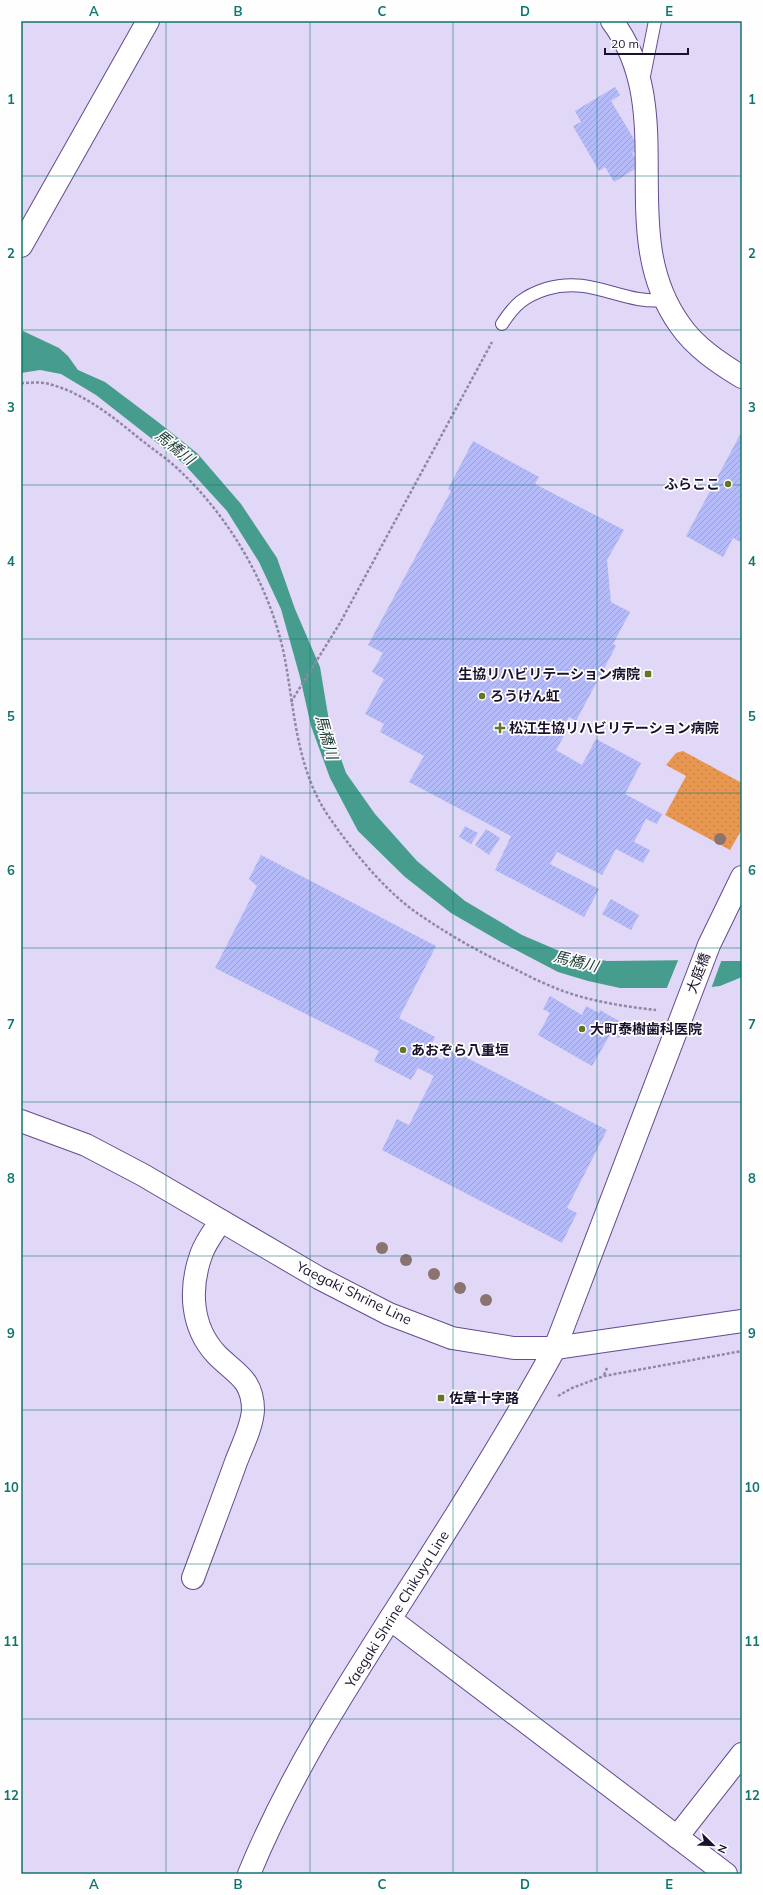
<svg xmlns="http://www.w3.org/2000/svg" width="763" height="1895" viewBox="0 0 763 1895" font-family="Mulish,'Noto Sans JP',sans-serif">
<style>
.garden{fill:url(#garden-dots)}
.water{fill:#469d8d}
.pier{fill:#e1d7f6}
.building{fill:url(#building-hatch)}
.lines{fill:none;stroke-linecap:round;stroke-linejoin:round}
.service-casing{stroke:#654b8f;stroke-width:14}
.minor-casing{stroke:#654b8f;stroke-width:24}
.tertiary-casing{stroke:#654b8f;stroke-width:24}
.secondary-casing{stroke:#654b8f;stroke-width:24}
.path{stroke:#9287a5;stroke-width:2.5;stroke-dasharray:3 2;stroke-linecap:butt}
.service{stroke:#fff;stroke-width:12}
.minor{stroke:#fff;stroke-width:22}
.tertiary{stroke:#fff;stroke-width:22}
.secondary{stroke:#fff;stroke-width:22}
.tree{fill:#8b736f}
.grid{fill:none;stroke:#0f766e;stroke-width:1;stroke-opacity:0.55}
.poi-dot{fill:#657523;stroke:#fefefe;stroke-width:1.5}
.labels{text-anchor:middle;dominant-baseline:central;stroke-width:3.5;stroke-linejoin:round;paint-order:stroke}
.poi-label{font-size:14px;font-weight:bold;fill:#1c112d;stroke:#fefefe;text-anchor:start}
.street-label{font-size:14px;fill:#1c112d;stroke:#fefefe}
.water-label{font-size:15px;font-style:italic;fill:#1c3732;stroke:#fefefe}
.neatline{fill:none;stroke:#0f766e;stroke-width:1.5}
.grid-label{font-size:13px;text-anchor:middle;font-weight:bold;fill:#0f766e}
</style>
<defs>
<pattern id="garden-dots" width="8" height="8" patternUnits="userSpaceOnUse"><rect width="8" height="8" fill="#e89750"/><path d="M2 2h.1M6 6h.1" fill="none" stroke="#c68146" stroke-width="1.8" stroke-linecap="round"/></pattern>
<pattern id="building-hatch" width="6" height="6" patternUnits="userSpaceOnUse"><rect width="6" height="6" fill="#b5bbf8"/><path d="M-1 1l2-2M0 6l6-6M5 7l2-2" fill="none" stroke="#9ba0d5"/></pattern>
</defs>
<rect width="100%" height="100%" fill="#e1d7f6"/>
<path class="garden" d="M683 751 742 783V829L730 850 665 815 686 776 666 765 676 753Z"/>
<g class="water">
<path d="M23 331 59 348 68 356 78 370 105 382 158 422 197 453 241 504 277 558 295 609 320 667 330 727 346 773 375 814 417 861 465 901 522 935 564 953 607 961 701 960 690 988H620L588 981 558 972 501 942 451 913 405 877 358 831 330 778 311 726 300 677 281 609 259 562 227 511 184 464 96 395 61 374 40 370 21 373V336Z"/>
<path d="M706 961H742V977L720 986 694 989Z"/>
</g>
<g class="pier">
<path d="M679 958H701L690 990H666Z"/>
<path d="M706 959H722L711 989 695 991Z"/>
</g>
<g class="building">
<path d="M615 87 620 95 611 101 640 149 632 153 640 166 614 182 605 167 599 171 573 126 581 122 575 111Z"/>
<path d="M742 431V543L733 538 723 557 686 536Z"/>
<path d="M473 441 539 477 535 484 624 530 607 560 611 602 630 612 613 644 616 646 576 721 569 717 561 732 565 734 556 750 582 765 596 739 641 763 625 794 662 814 657 824 646 819 634 842 650 850 643 863 616 849 602 875 557 852 550 864 599 889 584 917 495 870 511 836 409 782 424 756 380 732 384 724 365 714 384 679 372 672 383 653 368 645 451 491 448 489Z"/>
<path d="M465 826 478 833 471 844 459 837Z"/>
<path d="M486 829 500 838 489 855 475 845Z"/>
<path d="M261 855 436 946 399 1018 435 1037 428 1052 442 1060 448 1048 607 1130 567 1208 577 1213 562 1243 382 1150 397 1119 409 1125 434 1076 418 1068 411 1080 374 1061 379 1051 215 968 257 886 249 879Z"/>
<path d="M611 899 639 915 631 930 602 914Z"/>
<path d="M550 996 582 1015 586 1006 599 1013 600 1010 626 1025 619 1038 611 1033 592 1066 538 1035 550 1013 543 1009Z"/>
</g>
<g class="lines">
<g class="service-casing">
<g id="service">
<path d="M643 81 655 21"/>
<path d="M502 324C514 305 524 296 546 289 593 275 621 305 666 300"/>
</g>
</g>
<g class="minor-casing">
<g id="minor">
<path d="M612 21C681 113 613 232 680 325 695 347 719 363 742 377"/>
<path d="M21 246 148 21"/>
<path d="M193 1578C207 1540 222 1501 236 1462 242 1446 252 1427 253 1410 253 1378 234 1373 216 1354 191 1327 189 1289 201 1255 205 1243 214 1231 221 1221"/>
<path d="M390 1619 726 1874"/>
<path d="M677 1837 742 1754"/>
</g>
</g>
<g class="tertiary-casing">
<path id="tertiary" d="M555 1348 709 945 742 877"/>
</g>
<g class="secondary-casing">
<g id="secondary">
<path d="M21 1121 86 1145 143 1175 319 1278 389 1314 452 1338 514 1348H555L742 1321"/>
<path d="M249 1874C290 1774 348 1685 406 1594 458 1513 509 1432 555 1348"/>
</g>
</g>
<g class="path">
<path d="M21 383C29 383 37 382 45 383 81 391 112 416 140 439 154 450 169 460 181 472 233 521 274 594 286 665 295 717 298 772 329 817 351 849 385 891 417 913 446 933 477 951 509 966 530 977 552 988 575 995 602 1003 629 1007 656 1010"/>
<path d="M291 702 340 623 492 342"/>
<path d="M604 1375 607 1368"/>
<path d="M558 1396 572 1388 604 1376 742 1351"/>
</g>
<use href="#service" class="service"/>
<use href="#minor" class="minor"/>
<use href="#tertiary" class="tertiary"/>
<use href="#secondary" class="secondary"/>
</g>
<g class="tree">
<circle cx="720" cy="839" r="6"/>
<circle cx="382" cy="1248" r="6"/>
<circle cx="406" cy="1260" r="6"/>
<circle cx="434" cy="1274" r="6"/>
<circle cx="460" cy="1288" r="6"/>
<circle cx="486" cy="1300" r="6"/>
</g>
<path class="grid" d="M166 21V1874M310 21V1874M453 21V1874M597 21V1874M21 176H742M21 330H742M21 485H742M21 639H742M21 793H742M21 948H742M21 1102H742M21 1256H742M21 1410H742M21 1564H742M21 1719H742"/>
<g class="poi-dot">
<circle cx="728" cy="484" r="4"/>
<rect x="644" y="670" width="8" height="8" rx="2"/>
<circle cx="482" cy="696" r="4"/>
<path d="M498 722h4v4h4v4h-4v4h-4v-4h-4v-4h4z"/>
<circle cx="582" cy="1029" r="4"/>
<circle cx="403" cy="1050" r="4"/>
<rect x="437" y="1394" width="8" height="8" rx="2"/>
</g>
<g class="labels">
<g class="poi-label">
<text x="720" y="484" text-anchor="end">ふらここ</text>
<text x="640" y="674" text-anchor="end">生協リハビリテーション病院</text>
<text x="490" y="696">ろうけん虹</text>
<text x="509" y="728">松江生協リハビリテーション病院</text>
<text x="590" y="1029">大町泰樹歯科医院</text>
<text x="411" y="1050">あおぞら八重垣</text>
<text x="449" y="1398">佐草十字路</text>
</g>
<g class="street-label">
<text transform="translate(698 973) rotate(-69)">大庭橋</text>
<text transform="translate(354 1293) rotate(26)">Yaegaki Shrine Line</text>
<text transform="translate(397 1609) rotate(-58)">Yaegaki Shrine Chikuya Line</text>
</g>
<g class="water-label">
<text transform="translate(175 447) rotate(39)">馬橋川</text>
<text transform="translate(327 737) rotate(75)">馬橋川</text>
<text transform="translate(576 961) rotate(14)">馬橋川</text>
</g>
</g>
<rect width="763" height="1895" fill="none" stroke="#fefefe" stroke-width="44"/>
<g transform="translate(713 1845) rotate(113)" stroke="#fefefe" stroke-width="3" paint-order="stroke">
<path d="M0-3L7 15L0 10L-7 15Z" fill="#1c112d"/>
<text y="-6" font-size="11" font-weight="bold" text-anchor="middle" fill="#1c112d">N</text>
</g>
<path d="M605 48v6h83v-6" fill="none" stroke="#1c112d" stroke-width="2"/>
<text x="611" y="48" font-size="12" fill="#1c112d" stroke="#fefefe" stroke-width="3" paint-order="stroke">20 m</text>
<rect x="22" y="22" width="719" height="1851" class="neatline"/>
<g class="grid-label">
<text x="94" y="16">A</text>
<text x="238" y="16">B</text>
<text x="382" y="16">C</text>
<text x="525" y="16">D</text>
<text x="669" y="16">E</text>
<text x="11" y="104">1</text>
<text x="752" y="104">1</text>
<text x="11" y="258">2</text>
<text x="752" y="258">2</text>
<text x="11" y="412">3</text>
<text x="752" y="412">3</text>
<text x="11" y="566">4</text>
<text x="752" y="566">4</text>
<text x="11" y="721">5</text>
<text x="752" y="721">5</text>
<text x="11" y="875">6</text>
<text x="752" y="875">6</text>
<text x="11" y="1029">7</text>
<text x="752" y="1029">7</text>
<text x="11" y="1183">8</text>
<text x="752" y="1183">8</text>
<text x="11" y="1338">9</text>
<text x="752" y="1338">9</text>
<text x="11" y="1492">10</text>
<text x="752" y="1492">10</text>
<text x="11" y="1646">11</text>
<text x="752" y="1646">11</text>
<text x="11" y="1800">12</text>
<text x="752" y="1800">12</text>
<text x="94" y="1889">A</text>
<text x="238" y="1889">B</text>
<text x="382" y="1889">C</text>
<text x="525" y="1889">D</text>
<text x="669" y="1889">E</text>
</g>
</svg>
